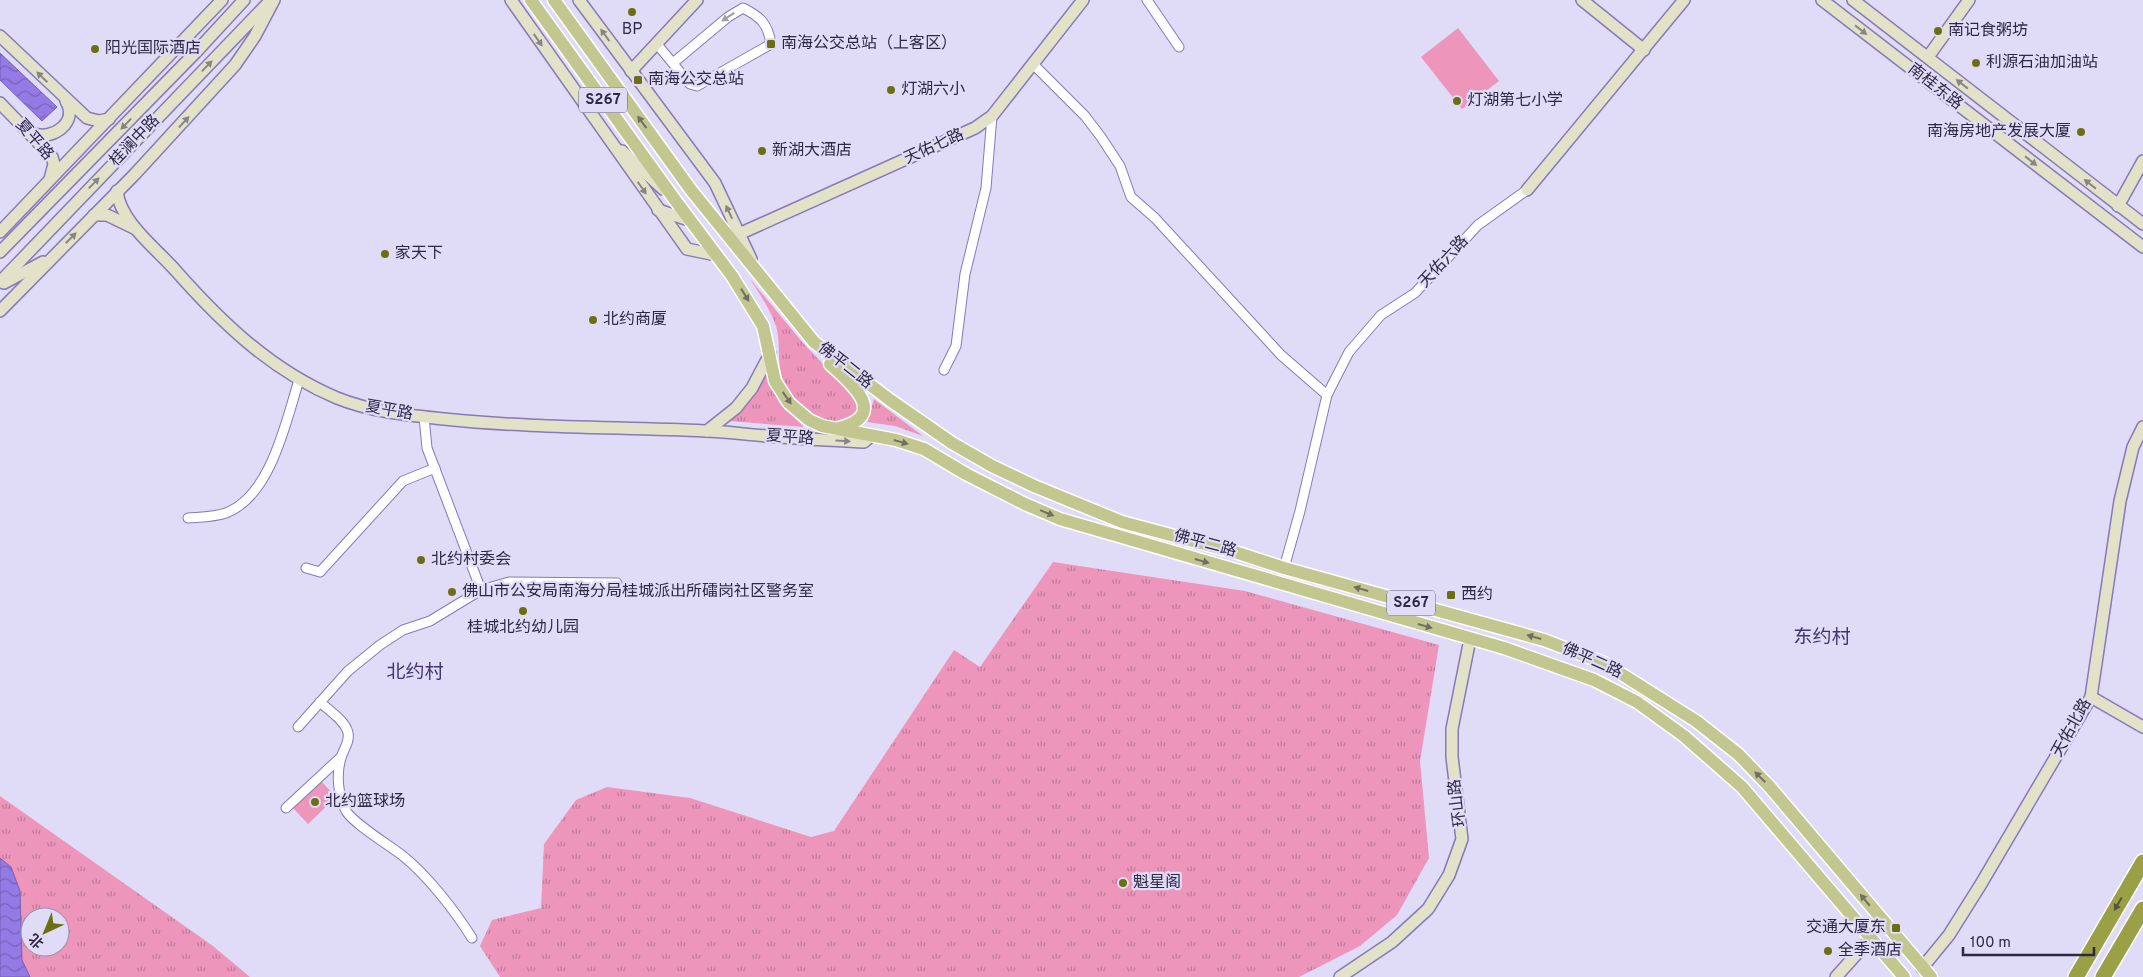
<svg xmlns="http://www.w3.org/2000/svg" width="2143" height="977" viewBox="0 0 2143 977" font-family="Overpass,'Noto Sans SC',sans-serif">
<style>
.grass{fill:url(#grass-tufts);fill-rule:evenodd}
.garden{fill:#ed95bb}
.water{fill:url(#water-waves);stroke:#7561b4}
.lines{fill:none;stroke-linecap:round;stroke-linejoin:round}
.street-casing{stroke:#867ab8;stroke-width:11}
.secondary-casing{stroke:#867ab8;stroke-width:14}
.primary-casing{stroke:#fff;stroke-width:15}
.highway-casing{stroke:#fff;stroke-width:18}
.street{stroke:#fff;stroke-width:9}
.secondary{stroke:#e1e2c7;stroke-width:11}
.primary{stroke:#c2c68f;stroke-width:12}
.highway{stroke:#9aa045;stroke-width:15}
.oneway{fill:#a19eaa}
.oneway2{fill:#888585}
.oneway3{fill:#716f65}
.oneway4{fill:#545244}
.poi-dot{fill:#6a6f13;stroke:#e0dcf8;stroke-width:2}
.labels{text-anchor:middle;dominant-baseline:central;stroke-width:4.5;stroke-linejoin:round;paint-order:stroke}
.shield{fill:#e0dcf8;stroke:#635e79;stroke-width:1}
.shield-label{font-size:15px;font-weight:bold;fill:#2e2843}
.poi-label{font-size:16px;fill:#2e2843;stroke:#e0dcf8;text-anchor:start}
.street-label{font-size:16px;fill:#2e2843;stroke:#e0dcf8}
.quarter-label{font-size:19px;fill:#42346d;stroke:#e0dcf8}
</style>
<defs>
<pattern id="grass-tufts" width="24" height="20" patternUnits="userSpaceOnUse" patternTransform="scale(1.25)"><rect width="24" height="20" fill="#ed95bb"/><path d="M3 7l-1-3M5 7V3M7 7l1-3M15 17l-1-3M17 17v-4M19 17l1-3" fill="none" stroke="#c07a9a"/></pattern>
<pattern id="water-waves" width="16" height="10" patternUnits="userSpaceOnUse" patternTransform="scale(1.25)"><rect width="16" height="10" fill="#937ae4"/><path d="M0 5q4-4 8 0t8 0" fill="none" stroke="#7864ba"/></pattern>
</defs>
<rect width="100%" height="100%" fill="#e0dcf8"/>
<g class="grass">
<path d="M750 279 803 343 826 367 857 393 858 411C849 423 840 426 825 420 802 411 784 394 780 368 778 354 780 339 776 326 771 310 759 293 750 279Z"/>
<path d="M765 370 771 386 780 404 804 427 729 421 753 396Z"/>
<path d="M874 399 923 436 895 426 867 422Z"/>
<path d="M1053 562 1245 591 1439 645 1420 761 1429 858 1397 915 1360 946 1299 977H500L480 946 492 920 541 908 544 844 576 800 607 787 690 798 811 837 834 831 954 650 980 667Z"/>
<path d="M0 796 213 946 250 977H0ZM30 917H60V947H30Z"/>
</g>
<g class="garden">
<path d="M1458 28 1499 81 1462 109 1421 57Z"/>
<path d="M321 781 336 797 308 824 293 808Z"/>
</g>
<g class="water">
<path d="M0 53 57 107 42 121 0 80Z"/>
<path d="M0 858 11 867 20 891 22 960 30 977H0Z"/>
</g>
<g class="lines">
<g class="street-casing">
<g id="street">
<path d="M1147 0 1179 47"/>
<path d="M656 43 690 84 697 86 771 44C768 24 761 17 743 8L728 17 673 63"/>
<path d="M1033 64 1085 116 1101 137 1120 166 1131 197 1155 218 1281 355 1327 395"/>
<path d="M944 370 956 346 965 274 986 188 992 116"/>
<path d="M424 417 427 448 481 590"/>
<path d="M188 518C200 517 215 517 226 513 271 496 286 421 299 380"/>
<path d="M306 568 320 572 403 481 435 468"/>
<path d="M1284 568 1300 511 1327 395 1349 352 1381 315 1415 293 1478 225 1527 190"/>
<path d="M320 702C328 710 346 721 348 733 350 742 343 750 341 758 336 774 338 796 346 811 354 824 389 845 403 856 428 876 455 911 472 938"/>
<path d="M298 727 348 671 380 645 403 630 430 621 481 590 509 582 617 583"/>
<path d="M286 808 341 757"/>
</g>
</g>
<g class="secondary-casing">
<g id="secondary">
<path d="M511 0 687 249 716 255"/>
<path d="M579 0 715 183 751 259"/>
<path d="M1582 0 1644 50"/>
<path d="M1822 0 2143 247"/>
<path d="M1853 0 2143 224"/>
<path d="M0 36 87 118 99 121 109 119"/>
<path d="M1928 57 1969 0"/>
<path d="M631 71 697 0"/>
<path d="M0 103 52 157 54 164 50 179"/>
<path d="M32 133C52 142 79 122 66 101"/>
<path d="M622 151 663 189"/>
<path d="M1527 190 1684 0"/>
<path d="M117 191C120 222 157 249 176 271 222 323 272 371 337 398 372 412 407 415 444 419 530 428 618 427 705 431 726 431 747 435 768 436 800 439 832 440 864 442L871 436"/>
<path d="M2118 206 2143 161"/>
<path d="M658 210 689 220"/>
<path d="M94 215H107L136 229"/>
<path d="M0 232 222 0"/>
<path d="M739 234 975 128 992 116 1083 0"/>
<path d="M0 252 196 52 244 0"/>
<path d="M0 282 269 2"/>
<path d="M4 283 43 262"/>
<path d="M0 311 135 174 235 65 255 36 274 0"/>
<path d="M707 431 736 408 752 388 770 354"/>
<path d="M2091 697 2143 727"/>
<path d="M1922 968 1949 935 1981 884 2091 697 2120 501 2133 447 2143 427"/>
<path d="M1340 977 1392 942 1428 909 1449 875 1462 839 1452 757V729L1470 639"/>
<path d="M1836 977 1871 938"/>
</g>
</g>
<g class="primary-casing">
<g id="primary">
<path d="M531 0 675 200 732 276 763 326 775 381 789 403 809 420 822 426 896 440 924 449 966 474 1025 504 1060 519 1504 648 1594 680 1637 702 1684 736 1742 787 1904 977"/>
<path d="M554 0 691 190 814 342 890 400 952 443 992 466 1034 486 1122 522 1238 553 1284 568 1544 640 1604 663 1696 721 1738 754 1769 786 1931 977"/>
<path d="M830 364C851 383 890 415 839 428"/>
</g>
</g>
<g class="highway-casing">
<g id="highway">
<path d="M2076 977 2143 862"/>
<path d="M2103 977 2143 909"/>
</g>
</g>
<use href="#street" class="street"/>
<use href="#secondary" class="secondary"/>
<use href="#primary" class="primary"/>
<use href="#highway" class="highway"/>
</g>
<defs><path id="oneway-solid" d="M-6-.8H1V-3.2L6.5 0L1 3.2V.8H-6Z" transform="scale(1.25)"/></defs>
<use class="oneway" href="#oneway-solid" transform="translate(728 17) rotate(146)"/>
<g class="oneway2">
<use href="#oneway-solid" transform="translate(1861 30) rotate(38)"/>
<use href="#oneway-solid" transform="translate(605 35) rotate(-126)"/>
<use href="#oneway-solid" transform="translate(538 40) rotate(55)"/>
<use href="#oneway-solid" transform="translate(207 66) rotate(-46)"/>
<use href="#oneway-solid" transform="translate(42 77) rotate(-136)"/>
<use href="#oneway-solid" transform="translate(1962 84) rotate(-142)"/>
<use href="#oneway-solid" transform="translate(184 122) rotate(-47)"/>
<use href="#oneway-solid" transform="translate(126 124) rotate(134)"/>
<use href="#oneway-solid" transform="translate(2031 161) rotate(38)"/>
<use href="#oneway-solid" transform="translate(94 183) rotate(-46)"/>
<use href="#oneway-solid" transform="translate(2090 184) rotate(-142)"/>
<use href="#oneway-solid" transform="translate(642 188) rotate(55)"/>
<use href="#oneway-solid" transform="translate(729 212) rotate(-115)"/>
<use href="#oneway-solid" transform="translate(71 238) rotate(-45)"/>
<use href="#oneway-solid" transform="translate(843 441) rotate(3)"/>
</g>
<g class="oneway3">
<use href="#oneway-solid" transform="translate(642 122) rotate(-126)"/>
<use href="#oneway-solid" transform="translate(745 295) rotate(58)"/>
<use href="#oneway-solid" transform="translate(787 398) rotate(55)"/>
<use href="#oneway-solid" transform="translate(901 442) rotate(16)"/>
<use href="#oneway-solid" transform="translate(1047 513) rotate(22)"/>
<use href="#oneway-solid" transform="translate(1202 561) rotate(16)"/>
<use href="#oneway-solid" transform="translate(1361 589) rotate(-164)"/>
<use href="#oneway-solid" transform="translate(1425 626) rotate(16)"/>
<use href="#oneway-solid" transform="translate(1534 637) rotate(-164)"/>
<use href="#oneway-solid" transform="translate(1760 777) rotate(-135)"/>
<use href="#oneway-solid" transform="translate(1865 900) rotate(-130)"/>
</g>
<use class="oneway4" href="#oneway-solid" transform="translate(2118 904) rotate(120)"/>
<g class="poi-dot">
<circle cx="632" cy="12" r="5"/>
<circle cx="1938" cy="31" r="5"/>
<rect x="766" y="39" width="10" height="10" rx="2.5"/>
<circle cx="95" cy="49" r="5"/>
<circle cx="1976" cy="63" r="5"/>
<rect x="633" y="75" width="10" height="10" rx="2.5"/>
<circle cx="891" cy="90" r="5"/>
<circle cx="1457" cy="101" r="5"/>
<circle cx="2081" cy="132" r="5"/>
<circle cx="762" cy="151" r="5"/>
<circle cx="385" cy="254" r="5"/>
<circle cx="593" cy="320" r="5"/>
<circle cx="421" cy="560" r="5"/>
<circle cx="452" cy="592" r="5"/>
<rect x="1446" y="590" width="10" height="10" rx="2.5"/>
<circle cx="523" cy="611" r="5"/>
<circle cx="315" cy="802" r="5"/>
<circle cx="1123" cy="883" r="5"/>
<rect x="1891" y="923" width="10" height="10" rx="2.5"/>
<circle cx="1828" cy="951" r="5"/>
</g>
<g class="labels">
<g class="shield">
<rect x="579" y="87.5" width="48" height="25" rx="4"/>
<rect x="1387" y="590.5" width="48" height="25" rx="4"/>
</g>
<g class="shield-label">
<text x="603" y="100">S267</text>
<text x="1411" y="603">S267</text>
</g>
<g class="poi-label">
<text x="632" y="30" text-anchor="middle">BP</text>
<text x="1948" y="31">南记食粥坊</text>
<text x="781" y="44">南海公交总站（上客区）</text>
<text x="105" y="49">阳光国际酒店</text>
<text x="1986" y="63">利源石油加油站</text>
<text x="648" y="80">南海公交总站</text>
<text x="901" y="90">灯湖六小</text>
<text x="1467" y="101">灯湖第七小学</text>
<text x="2071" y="132" text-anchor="end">南海房地产发展大厦</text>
<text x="772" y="151">新湖大酒店</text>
<text x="395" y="254">家天下</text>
<text x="603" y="320">北约商厦</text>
<text x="431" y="560">北约村委会</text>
<text x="462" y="592">佛山市公安局南海分局桂城派出所礌岗社区警务室</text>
<text x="1461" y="595">西约</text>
<text x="523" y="628" text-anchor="middle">桂城北约幼儿园</text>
<text x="325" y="802">北约篮球场</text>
<text x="1133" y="883">魁星阁</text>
<text x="1886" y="928" text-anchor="end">交通大厦东</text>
<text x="1838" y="951">全季酒店</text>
</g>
<g class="street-label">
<text transform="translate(1935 87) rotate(38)">南桂东路</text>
<text transform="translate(34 140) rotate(49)">夏平路</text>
<text transform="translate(135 141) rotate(-46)">桂澜中路</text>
<text transform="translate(934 147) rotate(-24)">天佑七路</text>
<text transform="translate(1444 262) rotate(-47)">天佑六路</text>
<text transform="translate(845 366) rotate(38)">佛平二路</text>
<text transform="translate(389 411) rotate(10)">夏平路</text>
<text transform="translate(790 438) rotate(4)">夏平路</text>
<text transform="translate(1205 544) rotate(15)">佛平二路</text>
<text transform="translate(1592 661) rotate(24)">佛平二路</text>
<text transform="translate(2072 728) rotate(-61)">天佑北路</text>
<text transform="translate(1458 803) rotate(-97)">环山路</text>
</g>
<g class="quarter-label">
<text x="1822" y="638">东约村</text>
<text x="415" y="673">北约村</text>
</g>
</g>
<g transform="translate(45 932) rotate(224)"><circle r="24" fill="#e0dcf8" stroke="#9994b0"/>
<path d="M0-4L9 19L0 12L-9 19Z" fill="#6a6f13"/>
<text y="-8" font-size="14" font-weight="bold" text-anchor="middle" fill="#2e2843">北</text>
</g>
<path d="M1963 947v8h131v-8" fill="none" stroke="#2e2843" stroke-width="2.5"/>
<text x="1970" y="947" font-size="15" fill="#2e2843" stroke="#e0dcf8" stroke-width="4" paint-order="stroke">100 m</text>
</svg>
